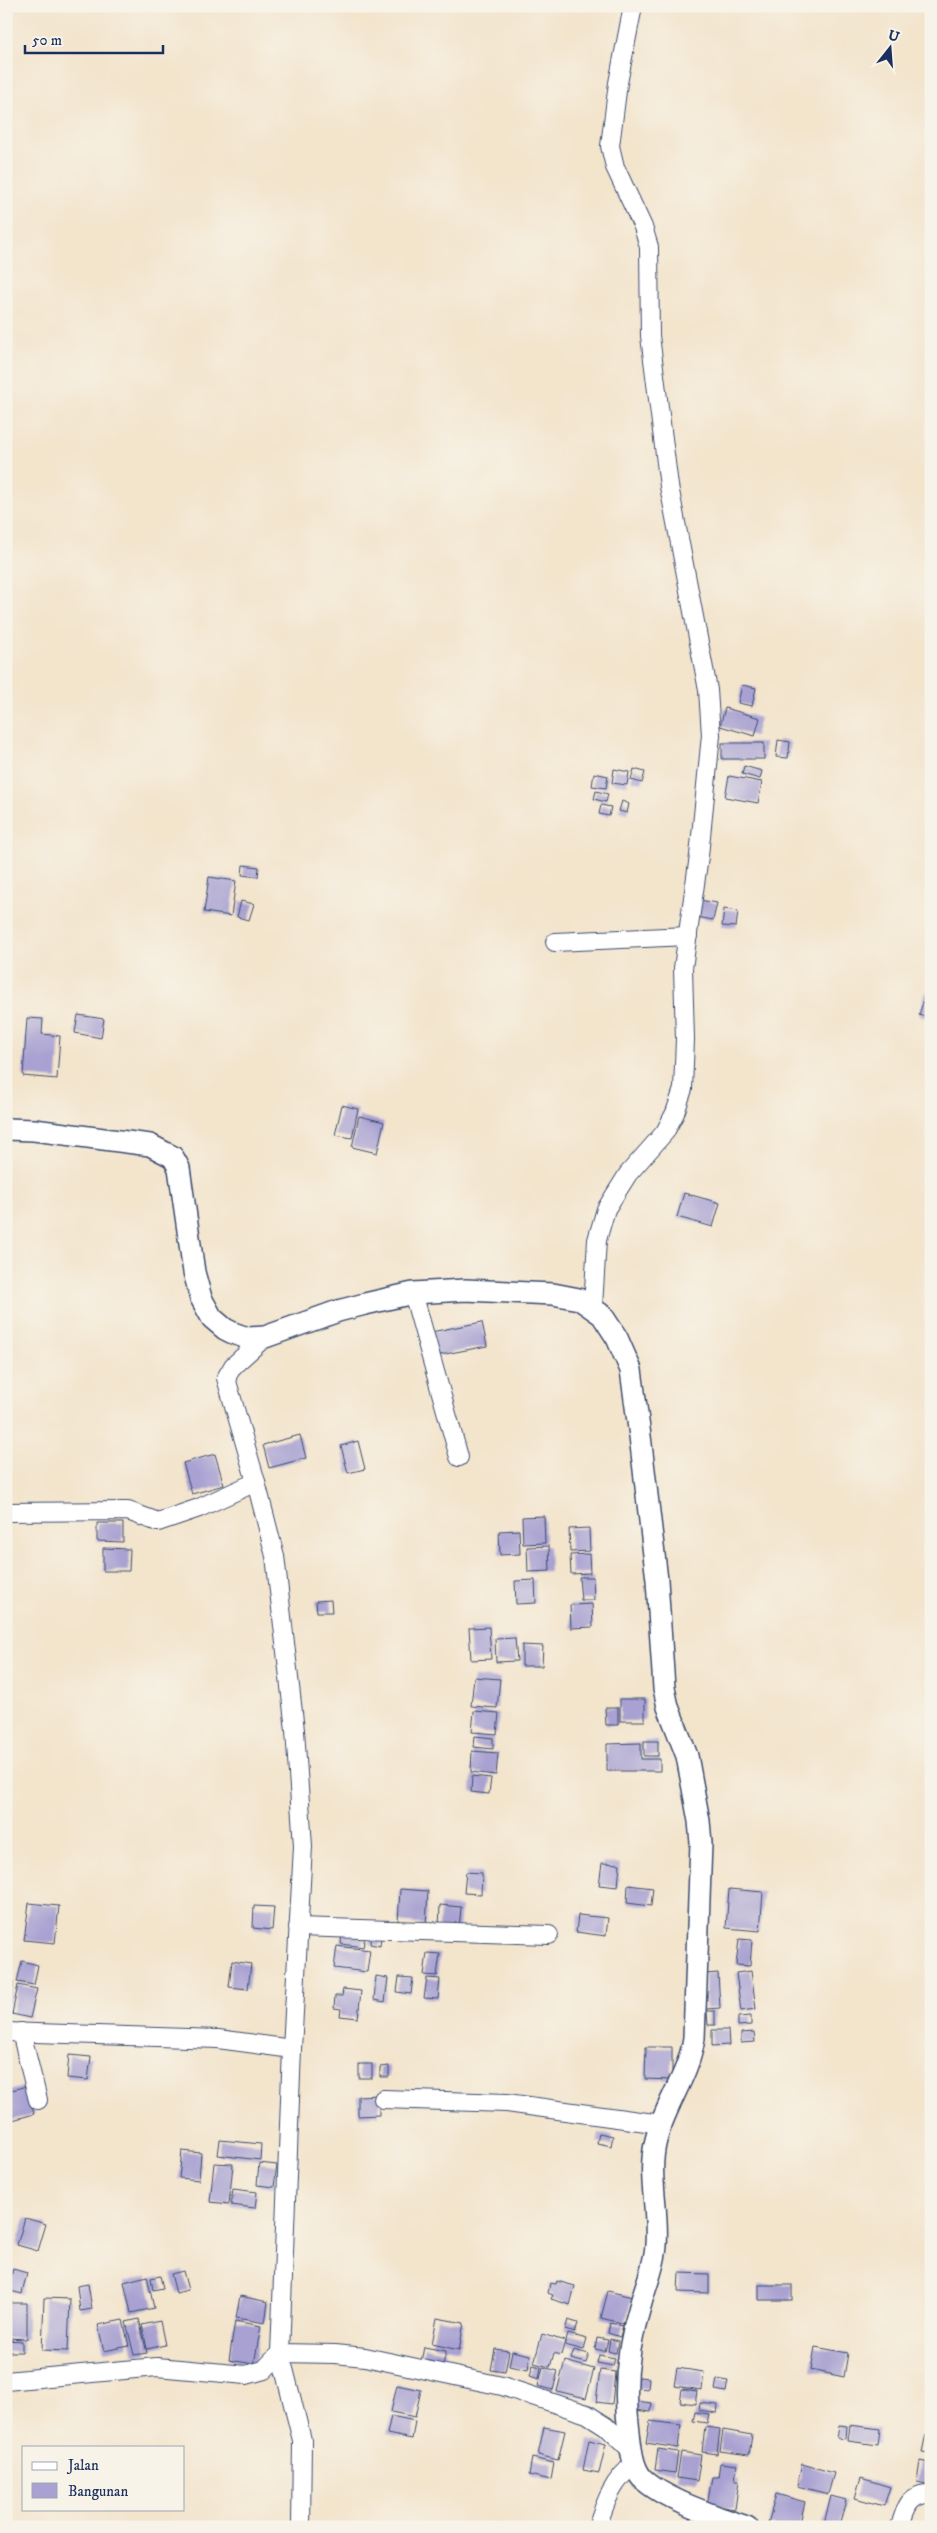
<svg xmlns="http://www.w3.org/2000/svg" width="937" height="2533" viewBox="0 0 937 2533" font-family="'IM FELL DW Pica',serif">
<style>
.building{fill:#a8a1d2}
.lines{fill:none;stroke-linecap:round;stroke-linejoin:round}
.minor-casing{stroke:#3b4a6e;stroke-width:20}
.tertiary-casing{stroke:#3b4a6e;stroke-width:24}
.minor{stroke:#fff;stroke-width:18}
.tertiary{stroke:#fff;stroke-width:21}
</style>
<rect width="100%" height="100%" fill="#f7f3e8"/>
<filter id="ink" filterUnits="userSpaceOnUse"><feTurbulence type="fractalNoise" baseFrequency=".02" numOctaves="2"/><feDisplacementMap in="SourceGraphic" scale="10" xChannelSelector="R" yChannelSelector="G"/><feConvolveMatrix kernelMatrix="1 2 1 2 8 2 1 2 1" color-interpolation-filters="sRGB"/></filter>
<filter id="wash" filterUnits="userSpaceOnUse"><feTurbulence type="fractalNoise" baseFrequency=".0096" numOctaves="4" result="noise"/><feDisplacementMap in="SourceGraphic" scale="20" xChannelSelector="R" yChannelSelector="G"/><feGaussianBlur stdDeviation="1.12" result="paint"/><feColorMatrix in="noise" values="0 0 0 0 0 0 0 0 0 0 0 0 0 0 0 0 0 1.4 0 .05"/><feComposite in="paint" operator="in"/></filter>
<g filter="url(#wash)">
<rect width="100%" height="100%" fill="#f3e4cc"/>
<g id="blocks">
<g class="building">
<path d="M742 685 756 688 752 706 738 703Z"/>
<path d="M725 708 760 718 755 736 720 726Z"/>
<path d="M778 740 790 742 788 758 776 757Z"/>
<rect x="722" y="743" width="42" height="16"/>
<path d="M744 766 762 771 760 779 742 774Z"/>
<path d="M614 769 629 772 627 785 612 783Z"/>
<path d="M634 769 645 772 642 783 631 780Z"/>
<path d="M594 773 608 776 606 788 592 786Z"/>
<path d="M729 776 762 782 758 803 725 797Z"/>
<path d="M596 791 608 794 606 802 594 799Z"/>
<path d="M622 801 629 804 627 813 619 811Z"/>
<path d="M601 805 611 807 609 816 599 814Z"/>
<path d="M243 865 259 867 258 877 242 875Z"/>
<path d="M209 877 236 881 231 916 204 912Z"/>
<path d="M700 900 717 903 713 920 697 917Z"/>
<path d="M241 901 254 904 249 920 237 917Z"/>
<path d="M724 909 738 911 736 927 722 926Z"/>
<path d="M926 992 931 993V1019L919 1015Z"/>
<path d="M78 1015 104 1019 101 1038 75 1033Z"/>
<path d="M27 1018 43 1019 42 1034 60 1036 57 1079 23 1076Z"/>
<path d="M342 1105 358 1109 352 1138 335 1135Z"/>
<path d="M359 1116 384 1122 377 1153 352 1147Z"/>
<path d="M684 1193 720 1203 713 1227 677 1217Z"/>
<path d="M482 1322 487 1346 435 1356 431 1332Z"/>
<path d="M300 1435 306 1458 269 1468 263 1445Z"/>
<path d="M358 1441 365 1469 348 1473 341 1446Z"/>
<path d="M215 1454 224 1485 192 1494 183 1463Z"/>
<path d="M544 1516 545 1543 523 1544 522 1517Z"/>
<path d="M97 1523H123V1542L97 1541Z"/>
<path d="M589 1528 590 1551 570 1552 569 1529Z"/>
<path d="M519 1530 520 1554 500 1555 499 1531Z"/>
<path d="M549 1546 550 1571 528 1572 527 1547Z"/>
<path d="M103 1548 130 1549 129 1571H103Z"/>
<path d="M589 1554 590 1573 571 1574 570 1555Z"/>
<path d="M579 1577H593L594 1600H581Z"/>
<path d="M535 1580 536 1603 516 1604 515 1581Z"/>
<path d="M331 1600 332 1612H317L316 1601Z"/>
<path d="M592 1604 593 1627 571 1628 570 1605Z"/>
<path d="M489 1627 491 1659 471 1660 469 1628Z"/>
<path d="M515 1638 517 1661 496 1662 495 1639Z"/>
<path d="M522 1645 543 1646 542 1666H522Z"/>
<path d="M474 1677 500 1679 497 1708 471 1706Z"/>
<rect x="620" y="1699" width="25" height="22"/>
<path d="M605 1708H618V1725H606Z"/>
<path d="M474 1711 499 1713 497 1734 472 1732Z"/>
<path d="M475 1736 493 1738V1749L474 1747Z"/>
<rect x="644" y="1741" width="14" height="15"/>
<path d="M641 1743V1759H660V1771H607V1744Z"/>
<path d="M472 1751 498 1753 496 1775 471 1772Z"/>
<path d="M472 1776 491 1778 489 1794 471 1792Z"/>
<path d="M602 1863 620 1864 618 1887 599 1885Z"/>
<path d="M466 1872 482 1873 481 1894 464 1893Z"/>
<path d="M628 1885 653 1888 651 1906 627 1903Z"/>
<path d="M400 1889 428 1891 426 1925 398 1922Z"/>
<path d="M729 1889 763 1892 760 1931 726 1928Z"/>
<path d="M29 1903 59 1906 55 1943 24 1940Z"/>
<path d="M440 1905 461 1907 459 1929 439 1928Z"/>
<path d="M254 1906 274 1907 272 1930 253 1928Z"/>
<path d="M578 1915 608 1918 606 1936 576 1932Z"/>
<path d="M342 1933 365 1936 363 1947 341 1944Z"/>
<path d="M371 1934 381 1935 380 1946 370 1944Z"/>
<path d="M739 1939 752 1940 750 1966 736 1965Z"/>
<path d="M337 1946 370 1950 367 1972 334 1968Z"/>
<path d="M427 1953 440 1954 437 1976 424 1975Z"/>
<path d="M22 1961 38 1965 34 1985 17 1982Z"/>
<path d="M232 1961 251 1964 248 1989 229 1987Z"/>
<path d="M751 1971 756 2009 741 2011 736 1973Z"/>
<path d="M718 1973 720 2008 706 2009 705 1974Z"/>
<path d="M376 1976 388 1978 385 2002 374 2000Z"/>
<path d="M399 1977 413 1978 411 1994 397 1992Z"/>
<path d="M427 1978 440 1979 438 1999 424 1998Z"/>
<path d="M6 1981 13 1982 7 2010H6Z"/>
<path d="M18 1985 37 1989 30 2018 12 2014Z"/>
<path d="M343 1989 361 1991 358 2018 340 2016 341 2009 334 2008 335 1996H342Z"/>
<path d="M707 2011H715V2025H708Z"/>
<path d="M751 2016V2025L738 2026V2017Z"/>
<path d="M712 2030H728L729 2045 712 2046Z"/>
<path d="M754 2032 755 2042 741 2043V2033Z"/>
<path d="M646 2047H672V2080L645 2079Z"/>
<path d="M69 2055 91 2057 88 2080 67 2078Z"/>
<rect x="359" y="2064" width="13" height="14"/>
<path d="M389 2066V2077H380V2067Z"/>
<path d="M26 2086 34 2114 9 2121 6 2113V2092Z"/>
<path d="M379 2095V2115L358 2116V2096Z"/>
<path d="M599 2133 613 2136 611 2146 597 2143Z"/>
<path d="M220 2140 261 2144 260 2160 218 2155Z"/>
<path d="M182 2151 201 2153 199 2180 179 2178Z"/>
<path d="M214 2163 233 2164 229 2204 210 2202Z"/>
<path d="M259 2163 277 2165 274 2187 257 2185Z"/>
<path d="M233 2189 257 2192 255 2208 231 2205Z"/>
<path d="M25 2218 46 2224 38 2251 17 2245Z"/>
<path d="M13 2269 27 2273 22 2294 7 2290Z"/>
<path d="M183 2271 188 2290 176 2293 171 2274Z"/>
<path d="M679 2273 709 2274V2293L678 2292Z"/>
<path d="M147 2276 154 2308 131 2313 124 2282Z"/>
<path d="M160 2276 163 2288 153 2290 151 2278Z"/>
<path d="M557 2281 575 2286 570 2305 551 2299 553 2295 548 2293 550 2283 556 2284Z"/>
<path d="M88 2284 92 2309 80 2311 77 2286Z"/>
<rect x="759" y="2285" width="33" height="15"/>
<path d="M608 2291 632 2297 625 2324 601 2318Z"/>
<path d="M240 2296 268 2302 265 2323 236 2318Z"/>
<path d="M44 2298 70 2299 68 2351 42 2350Z"/>
<path d="M6 2303H27V2339L6 2338Z"/>
<path d="M437 2318 464 2323 459 2350 432 2344Z"/>
<path d="M139 2319 147 2353 134 2355 126 2322Z"/>
<path d="M123 2320 129 2346 104 2351 98 2325Z"/>
<path d="M568 2320 578 2323 575 2333 565 2330Z"/>
<path d="M160 2321 165 2345 147 2349 142 2325Z"/>
<path d="M235 2321 261 2326 254 2364 229 2360Z"/>
<path d="M610 2323 623 2326 620 2337 608 2333Z"/>
<path d="M542 2334 565 2341 561 2355 554 2353 550 2367 534 2363Z"/>
<path d="M568 2334 587 2339 584 2350 565 2345Z"/>
<path d="M597 2338 608 2340 605 2351 595 2349Z"/>
<path d="M610 2339 618 2341 616 2353 608 2351Z"/>
<path d="M6 2340 22 2341V2352H6Z"/>
<path d="M424 2347 446 2351 443 2366 421 2362Z"/>
<path d="M815 2347 848 2353 844 2377 811 2370Z"/>
<path d="M495 2349 509 2351 505 2372 491 2370Z"/>
<path d="M574 2350 589 2354 586 2363 571 2359Z"/>
<path d="M512 2351 530 2355 528 2370 509 2366Z"/>
<path d="M599 2355 615 2358 613 2366 597 2363Z"/>
<path d="M565 2361 594 2369 586 2398 557 2391Z"/>
<path d="M533 2365 541 2367 539 2379 530 2376Z"/>
<path d="M543 2367 558 2371 553 2390 538 2386Z"/>
<path d="M677 2368 704 2372 702 2390 674 2386Z"/>
<path d="M600 2370 615 2372 612 2404 596 2402Z"/>
<path d="M639 2377 649 2378 648 2389 637 2388Z"/>
<path d="M717 2379 728 2381 726 2392 715 2390Z"/>
<path d="M397 2385 421 2390 415 2417 391 2412Z"/>
<path d="M682 2389 697 2391 695 2404 680 2402Z"/>
<path d="M636 2401 652 2403 651 2412 635 2410Z"/>
<path d="M700 2403 718 2405 717 2413 699 2410Z"/>
<path d="M695 2412 709 2414 707 2423 693 2421Z"/>
<path d="M391 2416 415 2421 412 2439 387 2434Z"/>
<path d="M650 2421 681 2425 678 2448 646 2443Z"/>
<path d="M839 2425 847 2426 846 2439 837 2438Z"/>
<path d="M850 2425 880 2429 878 2445 848 2441Z"/>
<path d="M544 2427 565 2431 558 2460 538 2455Z"/>
<path d="M705 2427 720 2429 717 2454 702 2452Z"/>
<path d="M723 2430 752 2435 749 2455 720 2451Z"/>
<path d="M926 2434 931 2435V2453L922 2452Z"/>
<path d="M589 2440 606 2444 599 2473 583 2470Z"/>
<path d="M658 2449 678 2452 675 2473 655 2470Z"/>
<path d="M681 2452 701 2455 697 2481 677 2478Z"/>
<path d="M532 2458 554 2463 551 2480 529 2475Z"/>
<path d="M920 2461 931 2463V2485L917 2482Z"/>
<path d="M720 2463 737 2465 735 2480H739L735 2509 707 2505 712 2477H718Z"/>
<path d="M802 2464 834 2473 828 2494 797 2486Z"/>
<path d="M861 2478 890 2487 884 2506 855 2498Z"/>
<path d="M776 2494 805 2502 799 2527H779L768 2524Z"/>
<path d="M831 2496 846 2500 839 2527H823Z"/>
</g>
</g>
</g>
<g filter="url(#ink)">
<use href="#blocks" fill-opacity="0" stroke="#3b4a6e" stroke-width="1"/>
<g class="lines">
<g class="minor-casing">
<g id="minor">
<path d="M555 942 688 936"/>
<path d="M413 1293 459 1457"/>
<path d="M593 1307 597 1240 606 1209 628 1174 665 1132 675 1113 683 1089 685 1039 683 968 699 856 711 735 708 690 669 486 650 336 649 247 643 227 615 167 610 146 618 83 633 6"/>
<path d="M265 1337 233 1366 226 1378 256 1482 275 1556 295 1730 303 1846 292 2049"/>
<path d="M6 1512 128 1511 158 1522 199 1508 256 1482"/>
<path d="M298 1927 549 1935"/>
<path d="M6 2032 218 2039 292 2049 280 2353 302 2440 301 2527"/>
<path d="M21 2032 38 2100"/>
<path d="M383 2099 507 2103 661 2124"/>
<path d="M6 2381 157 2367 246 2375 264 2370 280 2353 335 2354 365 2357 502 2386 587 2414 606 2426 632 2451"/>
<path d="M597 2527C605 2503 613 2479 635 2464"/>
<path d="M900 2527C905 2509 909 2493 931 2494"/>
</g>
</g>
<g class="tertiary-casing">
<path id="tertiary" d="M6 1129 34 1130 150 1145 173 1157 179 1168 194 1272 201 1298 212 1318 225 1329 233 1333 247 1338 265 1337 338 1311 365 1304 413 1293 465 1290 553 1294 579 1299 602 1315 617 1338 631 1370 640 1436 657 1580 664 1688 668 1707 687 1756 699 1821 701 1843 694 2038C689 2075 665 2104 656 2140 647 2175 659 2209 656 2245 655 2265 646 2284 641 2303 627 2347 623 2388 629 2433 631 2448 632 2465 641 2477 659 2497 720 2519 747 2527"/>
</g>
<use href="#minor" class="minor"/>
<use href="#tertiary" class="tertiary"/>
</g>
</g>
<rect width="937" height="2533" fill="none" stroke="#f7f3e8" stroke-width="25"/>
<rect x="22" y="2446" width="162" height="65" fill="#f7f3e8" stroke="#9fa5b1"/>
<rect x="32" y="2462" width="25" height="8" fill="#ffffff" stroke="#9fa5b1"/>
<text x="68" y="2470" font-size="15" fill="#1b2f5e">Jalan</text>
<rect x="32" y="2483" width="25" height="15" fill="#a8a1d2" stroke="#9fa5b1"/>
<text x="68" y="2496" font-size="15" fill="#1b2f5e">Bangunan</text>
<g transform="translate(890 48) rotate(17)" stroke="#f7f3e8" stroke-width="4" paint-order="stroke">
<path d="M0-4L9 19L0 12L-9 19Z" fill="#1b2f5e"/>
<text y="-8" font-size="14" font-weight="bold" text-anchor="middle" fill="#1b2f5e">U</text>
</g>
<path d="M25 45v8h138v-8" fill="none" stroke="#1b2f5e" stroke-width="2.5"/>
<text x="32" y="45" font-size="15" fill="#1b2f5e" stroke="#f7f3e8" stroke-width="4" paint-order="stroke">50 m</text>
</svg>
